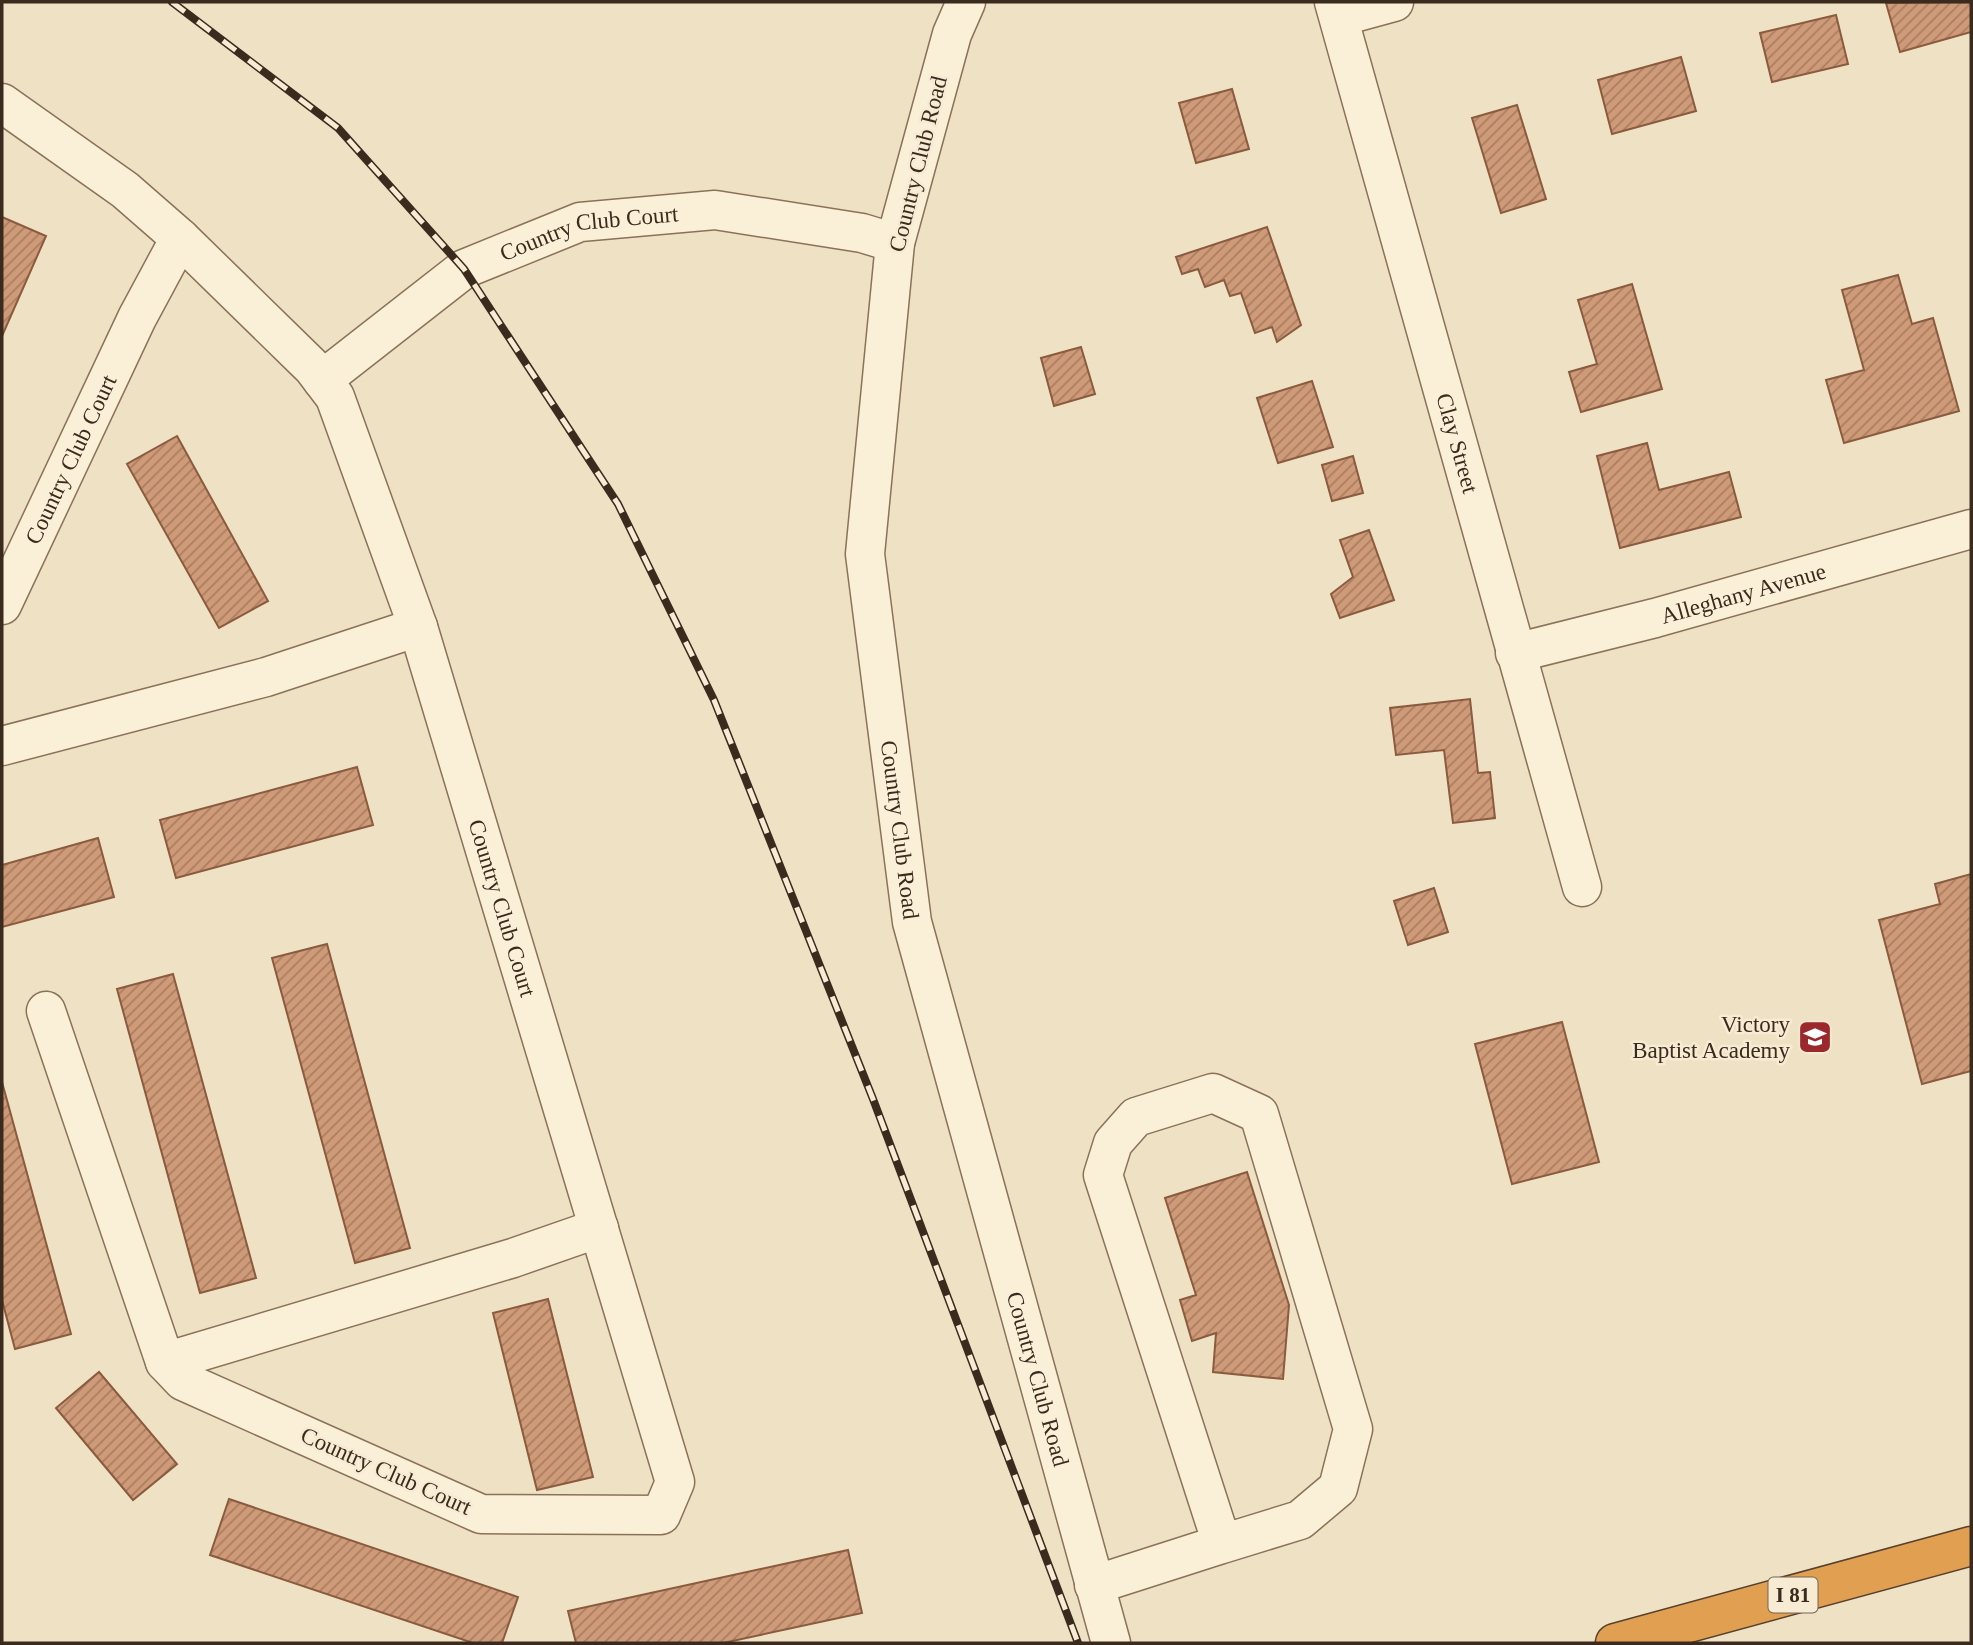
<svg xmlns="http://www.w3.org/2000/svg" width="1973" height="1645" viewBox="0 0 1973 1645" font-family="Georgia,serif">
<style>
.building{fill:url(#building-hatch);stroke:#8a5b3e;stroke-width:2}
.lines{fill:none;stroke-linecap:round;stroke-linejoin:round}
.minor-casing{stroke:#8a7259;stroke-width:41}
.highway-casing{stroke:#58402e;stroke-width:41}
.minor{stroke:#faefd7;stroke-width:38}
.highway{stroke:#e19f52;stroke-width:38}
.rail-casing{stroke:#3a2b1e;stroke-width:8}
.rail{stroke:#f7ebd3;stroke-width:5;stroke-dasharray:16;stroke-linecap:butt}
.labels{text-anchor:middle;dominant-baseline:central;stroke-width:5;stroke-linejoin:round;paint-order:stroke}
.shield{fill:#f7ebd3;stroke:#736554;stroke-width:2}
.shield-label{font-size:21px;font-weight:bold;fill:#3a2b1e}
.street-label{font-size:23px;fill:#3a2b1e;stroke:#f7ebd3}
.poi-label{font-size:23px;fill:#3a2b1e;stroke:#f7ebd3;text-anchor:end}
</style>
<defs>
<pattern id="building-hatch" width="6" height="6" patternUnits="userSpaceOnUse" patternTransform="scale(1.75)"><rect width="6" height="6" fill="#cf9a78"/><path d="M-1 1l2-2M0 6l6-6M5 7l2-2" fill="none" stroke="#a97e62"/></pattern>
</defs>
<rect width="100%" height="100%" fill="#efe1c3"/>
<g class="building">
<path d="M1971 2V32L1900 52 1886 3Z"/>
<path d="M1836 15 1848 64 1772 82 1760 33Z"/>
<path d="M1681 57 1696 111 1612 134 1598 80Z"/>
<path d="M1232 89 1249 149 1196 163 1179 103Z"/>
<path d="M1517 105 1546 199 1501 213 1472 118Z"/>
<path d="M2 217 46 236 2 336Z"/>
<path d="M1267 227 1301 325 1277 342 1272 327 1255 333 1241 293 1230 296 1224 280 1205 287 1198 269 1182 274 1176 257Z"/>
<path d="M1898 275 1912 324 1933 318 1959 411 1844 443 1826 380 1864 370 1842 290Z"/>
<path d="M1632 284 1662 389 1581 412 1569 372 1597 364 1578 300Z"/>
<path d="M1081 347 1095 394 1054 406 1041 358Z"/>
<path d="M1312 381 1333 447 1278 463 1257 398Z"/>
<path d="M177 436 268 601 219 628 127 464Z"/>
<path d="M1647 443 1659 490 1729 472 1741 517 1620 548 1597 456Z"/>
<path d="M1353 456 1363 493 1332 501 1322 465Z"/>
<path d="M1369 530 1394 600 1340 618 1331 594 1353 577 1340 540Z"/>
<path d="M1470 699 1478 773 1490 772 1495 818 1453 823 1444 750 1396 755 1390 708Z"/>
<path d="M357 767 373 825 176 878 160 820Z"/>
<path d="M98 838 114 897 2 927V865Z"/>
<path d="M1971 874V1071L1922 1084 1879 920 1940 904 1935 884Z"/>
<path d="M1434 888 1448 932 1408 945 1394 901Z"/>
<path d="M327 944 410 1248 355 1263 272 958Z"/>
<path d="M173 974 256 1278 200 1293 117 989Z"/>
<path d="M1562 1022 1599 1162 1512 1184 1475 1044Z"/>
<path d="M2 1082 71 1334 15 1349 2 1300Z"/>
<path d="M1247 1172 1289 1305 1283 1379 1213 1372 1216 1333 1192 1341 1180 1300 1196 1295 1165 1198Z"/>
<path d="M548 1299 593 1477 537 1490 493 1313Z"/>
<path d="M99 1372 177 1464 133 1500 56 1408Z"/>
<path d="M229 1499 518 1597 502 1643H473L210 1555Z"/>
<path d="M848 1550 862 1613 723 1643H576L568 1611Z"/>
</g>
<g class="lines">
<g class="minor-casing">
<g id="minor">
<path id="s1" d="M966 2 952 34 895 243 865 554 912 922 1111 1643"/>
<path id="s2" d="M1334 2 1582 887"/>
<path d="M1339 17 1394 2"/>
<path id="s3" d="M2 103 125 190 180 238 313 368 335 397 418 627 675 1482 661 1515 481 1514 183 1381 165 1362"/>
<path id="s4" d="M322 380 464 269 580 222 715 210 862 233 895 243"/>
<path id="s5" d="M2 605 137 318 180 238"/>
<path id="s6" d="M1515 653 1655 618 1971 529"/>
<path d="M2 746 266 677 418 627"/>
<path d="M46 1011 165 1362 513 1258 599 1228"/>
<path d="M1094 1585 1222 1544 1103 1175 1113 1143 1136 1117 1213 1093 1259 1114 1353 1429 1338 1488 1300 1520 1222 1544"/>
</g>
</g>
<g class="highway-casing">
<path id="highway" d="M1615 1643 1971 1546"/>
</g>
<use href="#minor" class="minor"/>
<use href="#highway" class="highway"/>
<g class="rail-casing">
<path id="rail" d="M172 2 338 128 464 269 618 504 714 700 873 1099 1078 1643"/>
</g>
<use href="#rail" class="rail"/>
</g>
<defs>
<g id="school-square" transform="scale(1.75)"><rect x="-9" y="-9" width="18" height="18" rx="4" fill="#9b282b" stroke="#f7ebd3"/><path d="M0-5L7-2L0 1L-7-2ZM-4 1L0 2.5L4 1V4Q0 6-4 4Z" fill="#fff"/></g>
</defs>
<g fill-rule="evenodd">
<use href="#school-square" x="1815" y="1037"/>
</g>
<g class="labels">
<rect class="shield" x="1768.5" y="1577.5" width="49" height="35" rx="5"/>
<g class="shield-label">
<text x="1793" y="1595">I 81</text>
</g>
<g class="street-label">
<text transform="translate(918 164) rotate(-76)">Country Club Road</text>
<text stroke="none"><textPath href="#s4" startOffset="312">Country Club Court</textPath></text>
<text stroke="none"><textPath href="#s2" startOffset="458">Clay Street</textPath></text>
<text stroke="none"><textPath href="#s5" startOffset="161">Country Club Court</textPath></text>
<text stroke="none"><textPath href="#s6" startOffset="236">Alleghany Avenue</textPath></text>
<text stroke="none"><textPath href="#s1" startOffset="842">Country Club Road</textPath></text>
<text stroke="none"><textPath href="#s3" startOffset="984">Country Club Court</textPath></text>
<text stroke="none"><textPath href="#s1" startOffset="1409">Country Club Road</textPath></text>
<text transform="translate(386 1471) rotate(24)">Country Club Court</text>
</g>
<g class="poi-label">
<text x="1790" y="1024">Victory<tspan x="1790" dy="26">Baptist Academy</tspan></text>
</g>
</g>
<rect width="1973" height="1645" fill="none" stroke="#3a2b1e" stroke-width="7"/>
</svg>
